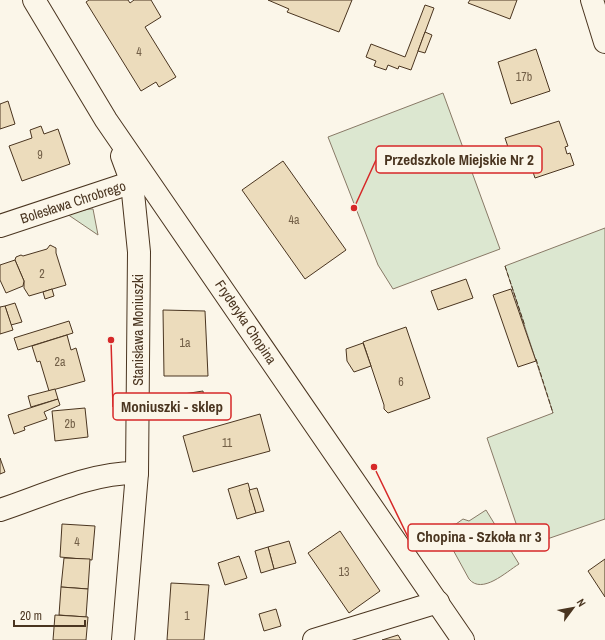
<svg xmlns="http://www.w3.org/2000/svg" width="605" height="640" viewBox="0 0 605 640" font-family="'Archivo Narrow',sans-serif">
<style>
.green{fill:#dce7d0;stroke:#887966}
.building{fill:#ecdcbc;stroke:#4a3520}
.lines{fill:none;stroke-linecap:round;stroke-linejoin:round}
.minor-casing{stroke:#4a3520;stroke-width:24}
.minor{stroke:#fbf6e9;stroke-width:22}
.fence{stroke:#4a3520;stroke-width:1;stroke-dasharray:5 2;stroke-linecap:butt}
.labels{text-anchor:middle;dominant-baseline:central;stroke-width:3;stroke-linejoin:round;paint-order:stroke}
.number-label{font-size:12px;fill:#725f47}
.street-label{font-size:14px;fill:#4a3520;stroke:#fbf6e9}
.leader{fill:none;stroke:#d62828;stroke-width:1.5}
.callout-dot{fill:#d62828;stroke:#fbf6e9;stroke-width:1.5}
.callout{fill:#fbf6e9;stroke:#d62828;stroke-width:1.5}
.callout-label{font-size:15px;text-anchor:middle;font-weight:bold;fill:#4a3520}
</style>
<rect width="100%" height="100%" fill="#fbf6e9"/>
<g class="green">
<path d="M443 93 500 249 393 289 378 265 328 137Z"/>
<path d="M89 209H93L98 235 67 214Z"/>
<path d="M605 228V519L524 547 487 438 553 413 505 266Z"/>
<path d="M486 510 519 564C506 572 482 595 469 579L446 537 445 529 448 525 456 524 463 519 469 521Z"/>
</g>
<g class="building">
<path d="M89 0H128L130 3 134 0H151L161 17 145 27 176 77 159 87 156 82 141 91 86 2Z"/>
<path d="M268 0H352L339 32 287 12 289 9Z"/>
<path d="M470 0H517L510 19 468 3Z"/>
<path d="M425 5 434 8 411 70 399 66 398 69 388 65 386 70 374 66 376 61 366 57 371 44 405 57Z"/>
<path d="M425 32 432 35 425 53 418 51Z"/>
<path d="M536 49 550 91 511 104 498 62Z"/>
<path d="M8 101 15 124 0 129V104Z"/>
<path d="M559 121 568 146 565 147 567 154 570 153 574 165 535 178 529 160 514 165 505 138Z"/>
<path d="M41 126 44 134 58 129 70 164 22 181 9 146 32 138 30 130Z"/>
<path d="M283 161 346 250 305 279 242 190Z"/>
<path d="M50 245 56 248V253L66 285 29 296 24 288V281L15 260 16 257 21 255 23 256 47 249Z"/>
<path d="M15 260 24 281 23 286 6 293 0 280V265Z"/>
<path d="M466 279 473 298 438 310 431 291Z"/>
<path d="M52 289 54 296 45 299 43 292Z"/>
<path d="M511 289 536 361 518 367 493 295Z"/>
<path d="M15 303 22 322 11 325 5 306Z"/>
<path d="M5 306 13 330 0 334V307Z"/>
<path d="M163 310 205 311 208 376H164Z"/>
<path d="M69 321 73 333 18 350 14 338Z"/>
<path d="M406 327 430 398 388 413 384 409V405L363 342Z"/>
<path d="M67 335 71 350 76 348 85 381 49 391 40 361 37 362 32 346Z"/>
<path d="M363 343 371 366 354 372 347 361 346 349Z"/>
<path d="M55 389 58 399 31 407 28 396Z"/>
<path d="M203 391 206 411 180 414 177 395Z"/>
<path d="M58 399 60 405 44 412 47 419 24 427 25 430 14 434 8 415Z"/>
<path d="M85 408 88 437 55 441 52 411Z"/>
<path d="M260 414 270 451 193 472 183 436Z"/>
<path d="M0 458 5 472 0 474Z"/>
<path d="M248 483 256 513 237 519 228 489Z"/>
<path d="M257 488 264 511 256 513 249 490Z"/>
<path d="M62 524 95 526 92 560 60 557Z"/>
<path d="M340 531 380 591 349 613 308 553Z"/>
<path d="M289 541 296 563 274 569 268 547Z"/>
<path d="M268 547 274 569 261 573 255 551Z"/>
<path d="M239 556 247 578 225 585 218 563Z"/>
<path d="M64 558 90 559 88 589 61 587Z"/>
<path d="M605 559V597L588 571Z"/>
<path d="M171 583 209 585 204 640H167Z"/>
<path d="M61 587 88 589 86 617 59 615Z"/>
<path d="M276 609 281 626 264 631 259 614Z"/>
<path d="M55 615 88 617 86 640H53Z"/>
<path d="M398 635 401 640H382Z"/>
</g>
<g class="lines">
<g class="minor-casing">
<g id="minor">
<path d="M34 0 106 120 463 640"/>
<path d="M592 0 605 42"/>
<path d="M122 156 132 183 139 252 137 473 123 640"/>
<path d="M0 226 145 178"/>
<path d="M0 510C43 496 92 472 137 473"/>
<path d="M314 640 438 602"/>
</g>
</g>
<use href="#minor" class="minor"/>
<g class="fence">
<path d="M505 266 525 326"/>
<path d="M536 359 553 413"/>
</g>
</g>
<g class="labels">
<g class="number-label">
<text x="139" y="52">4</text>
<text x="524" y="77">17b</text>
<text x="40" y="155">9</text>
<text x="294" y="220">4a</text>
<text x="42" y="274">2</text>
<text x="185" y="343">1a</text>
<text x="60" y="362">2a</text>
<text x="401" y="382">6</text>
<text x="70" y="424">2b</text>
<text x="227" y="443">11</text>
<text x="77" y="542">4</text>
<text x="344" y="572">13</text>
<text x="187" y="616">1</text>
</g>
<g class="street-label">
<text transform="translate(73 202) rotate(-18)">Bolesława Chrobrego</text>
<text transform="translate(246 322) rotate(56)">Fryderyka Chopina</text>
<text transform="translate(138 330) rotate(-90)">Stanisława Moniuszki</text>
</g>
</g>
<path class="leader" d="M354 208L376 160M111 340L113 407M374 467L408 537"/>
<g class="callout-dot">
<circle cx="354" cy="208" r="4"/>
<circle cx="111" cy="340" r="4"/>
<circle cx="374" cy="467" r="4"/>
</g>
<g class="callout">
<rect x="376" y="146" width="166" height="27" rx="4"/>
<rect x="113" y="393" width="118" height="27" rx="4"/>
<rect x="408" y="524" width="141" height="27" rx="4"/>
</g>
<g class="callout-label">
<text x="459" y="165">Przedszkole Miejskie Nr 2</text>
<text x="172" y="412">Moniuszki - sklep</text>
<text x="479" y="542">Chopina - Szkoła nr 3</text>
</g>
<g transform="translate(573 608) rotate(58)" stroke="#fbf6e9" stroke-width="3" paint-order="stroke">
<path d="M0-3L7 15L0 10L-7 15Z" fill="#4a3520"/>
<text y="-6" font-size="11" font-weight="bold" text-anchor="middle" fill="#4a3520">N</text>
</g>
<path d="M14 620v6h71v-6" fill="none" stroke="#4a3520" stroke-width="2"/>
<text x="20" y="620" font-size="12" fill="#4a3520" stroke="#fbf6e9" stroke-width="3" paint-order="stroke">20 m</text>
</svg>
